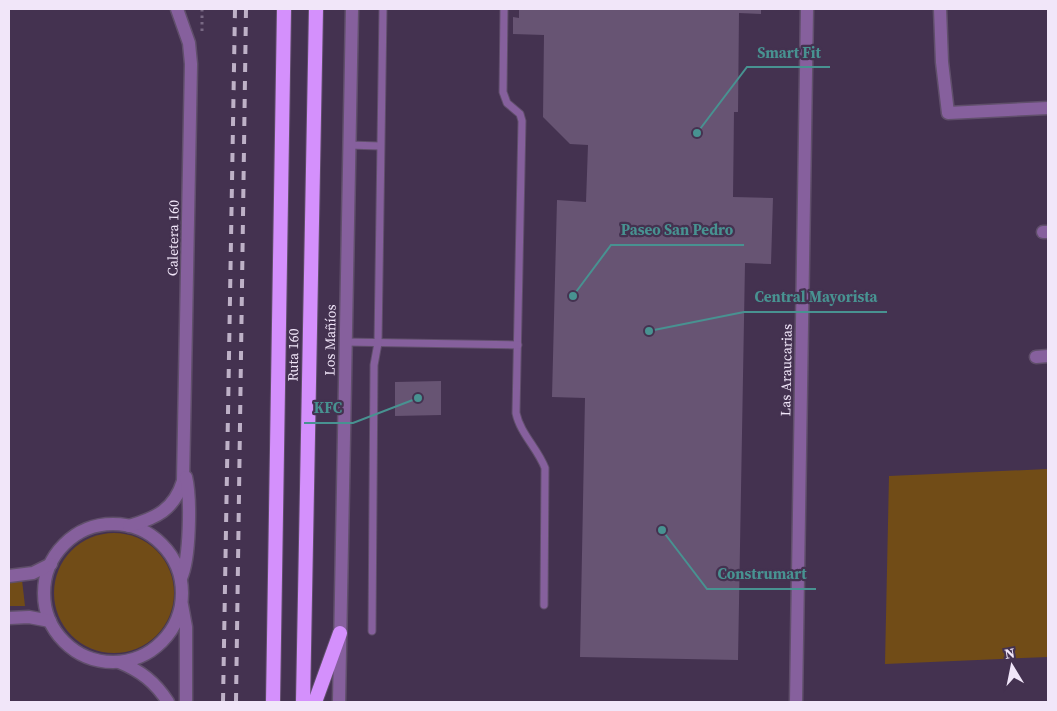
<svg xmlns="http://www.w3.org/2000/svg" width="1057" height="711" viewBox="0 0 1057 711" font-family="'Source Serif 4',serif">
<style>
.green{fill:#714c17}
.building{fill:#675473}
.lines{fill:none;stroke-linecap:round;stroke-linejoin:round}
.service-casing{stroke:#604f6b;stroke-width:9}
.minor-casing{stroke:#604f6b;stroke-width:15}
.tertiary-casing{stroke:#604f6b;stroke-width:15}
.trunk-casing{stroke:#604f6b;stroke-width:16}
.path{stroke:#796984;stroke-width:3;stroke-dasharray:2.5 4;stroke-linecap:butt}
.service{stroke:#86609d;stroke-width:7}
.minor{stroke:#86609d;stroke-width:12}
.tertiary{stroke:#86609d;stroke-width:12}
.trunk{stroke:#d490fc;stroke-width:14}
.rail{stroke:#beb1c7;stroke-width:4;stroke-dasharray:9 9;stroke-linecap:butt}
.labels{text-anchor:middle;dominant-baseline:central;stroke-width:4.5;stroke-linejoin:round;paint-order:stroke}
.street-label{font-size:14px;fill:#f1e6f9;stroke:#443250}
.leader{fill:none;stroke:#489291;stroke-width:2}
.callout-dot{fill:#489291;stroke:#443250;stroke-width:2}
.callout-label{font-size:15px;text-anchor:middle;font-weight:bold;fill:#489291;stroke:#443250;stroke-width:4.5;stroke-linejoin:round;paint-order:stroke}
</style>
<rect width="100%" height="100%" fill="#443250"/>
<g class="green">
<path d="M1048 469V657L885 664 889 476Z"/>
<circle cx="114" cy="593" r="60"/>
<path d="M22 580 25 606H9V581Z"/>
</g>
<g class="building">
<path d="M519 9H761V14L739 13 738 112H734L733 197 773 198 771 264 745 263 738 660 580 657 585 398 552 397 557 200 586 202 588 145 570 144 543 117 544 35 513 34V17L519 18Z"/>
<path d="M441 381V415L395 416V382Z"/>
</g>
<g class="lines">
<g class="service-casing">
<g id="service">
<path d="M504 9 503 92 507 103 520 114 522 121 516 413C520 433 538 449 545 468L544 605"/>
<path d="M349 145 380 146"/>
<path d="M345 342 518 345"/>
<path d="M372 631 374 365 378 343 383 9"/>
</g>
</g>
<g class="minor-casing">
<g id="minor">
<path d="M940 9 942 62 948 113 1048 108"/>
<path d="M1043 232H1048"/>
<path d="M1036 357 1048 356"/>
<path d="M339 702 352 9"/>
<path d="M796 702 807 9"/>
</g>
</g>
<g class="tertiary-casing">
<g id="tertiary">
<circle cx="113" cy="593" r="69"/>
<path d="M129 526C156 518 174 510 183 481L191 64 189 43 177 9"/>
<path d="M9 576 33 573 51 564"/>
<path d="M181 578C190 559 191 498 186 477"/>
<path d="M182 605 186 627V702"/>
<path d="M9 618 29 617 50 621"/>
<path d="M119 662C141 671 155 682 168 702"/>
</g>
</g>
<g class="trunk-casing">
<g id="trunk">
<path d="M273 702 284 9"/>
<path d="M303 702 316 9"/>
<path d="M315 702 340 633"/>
</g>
</g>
<path class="path" d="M202 9V33"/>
<use href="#service" class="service"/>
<use href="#minor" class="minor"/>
<use href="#tertiary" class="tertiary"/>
<use href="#trunk" class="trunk"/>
<g class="rail">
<path d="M223 702 235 9"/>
<path d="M236 702 246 9"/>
</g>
</g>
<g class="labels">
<g class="street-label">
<text transform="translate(173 238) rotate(-89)">Caletera 160</text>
<text transform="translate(330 340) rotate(-89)">Los Mañíos</text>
<text transform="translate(293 355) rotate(-89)">Ruta 160</text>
<text transform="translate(786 370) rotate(-89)">Las Araucarias</text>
</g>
</g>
<path class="leader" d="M697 133L747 67H830M573 296L611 245H744M649 331L744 312H887M418 398L353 423H304M662 530L707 589H816"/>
<g class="callout-dot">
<circle cx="697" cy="133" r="5"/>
<circle cx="573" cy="296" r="5"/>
<circle cx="649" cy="331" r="5"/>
<circle cx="418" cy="398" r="5"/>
<circle cx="662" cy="530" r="5"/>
</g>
<g class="callout-label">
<text x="789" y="58">Smart Fit</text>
<text x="677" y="235">Paseo San Pedro</text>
<text x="816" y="302">Central Mayorista</text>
<text x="328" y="413">KFC</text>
<text x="762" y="579">Construmart</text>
</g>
<rect width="1057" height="711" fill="none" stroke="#f1e6f9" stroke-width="20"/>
<g transform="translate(1012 666) rotate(350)" stroke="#443250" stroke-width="4" paint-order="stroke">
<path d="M0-4L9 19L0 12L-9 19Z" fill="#f1e6f9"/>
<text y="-8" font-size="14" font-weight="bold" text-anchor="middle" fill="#f1e6f9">N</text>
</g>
</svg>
